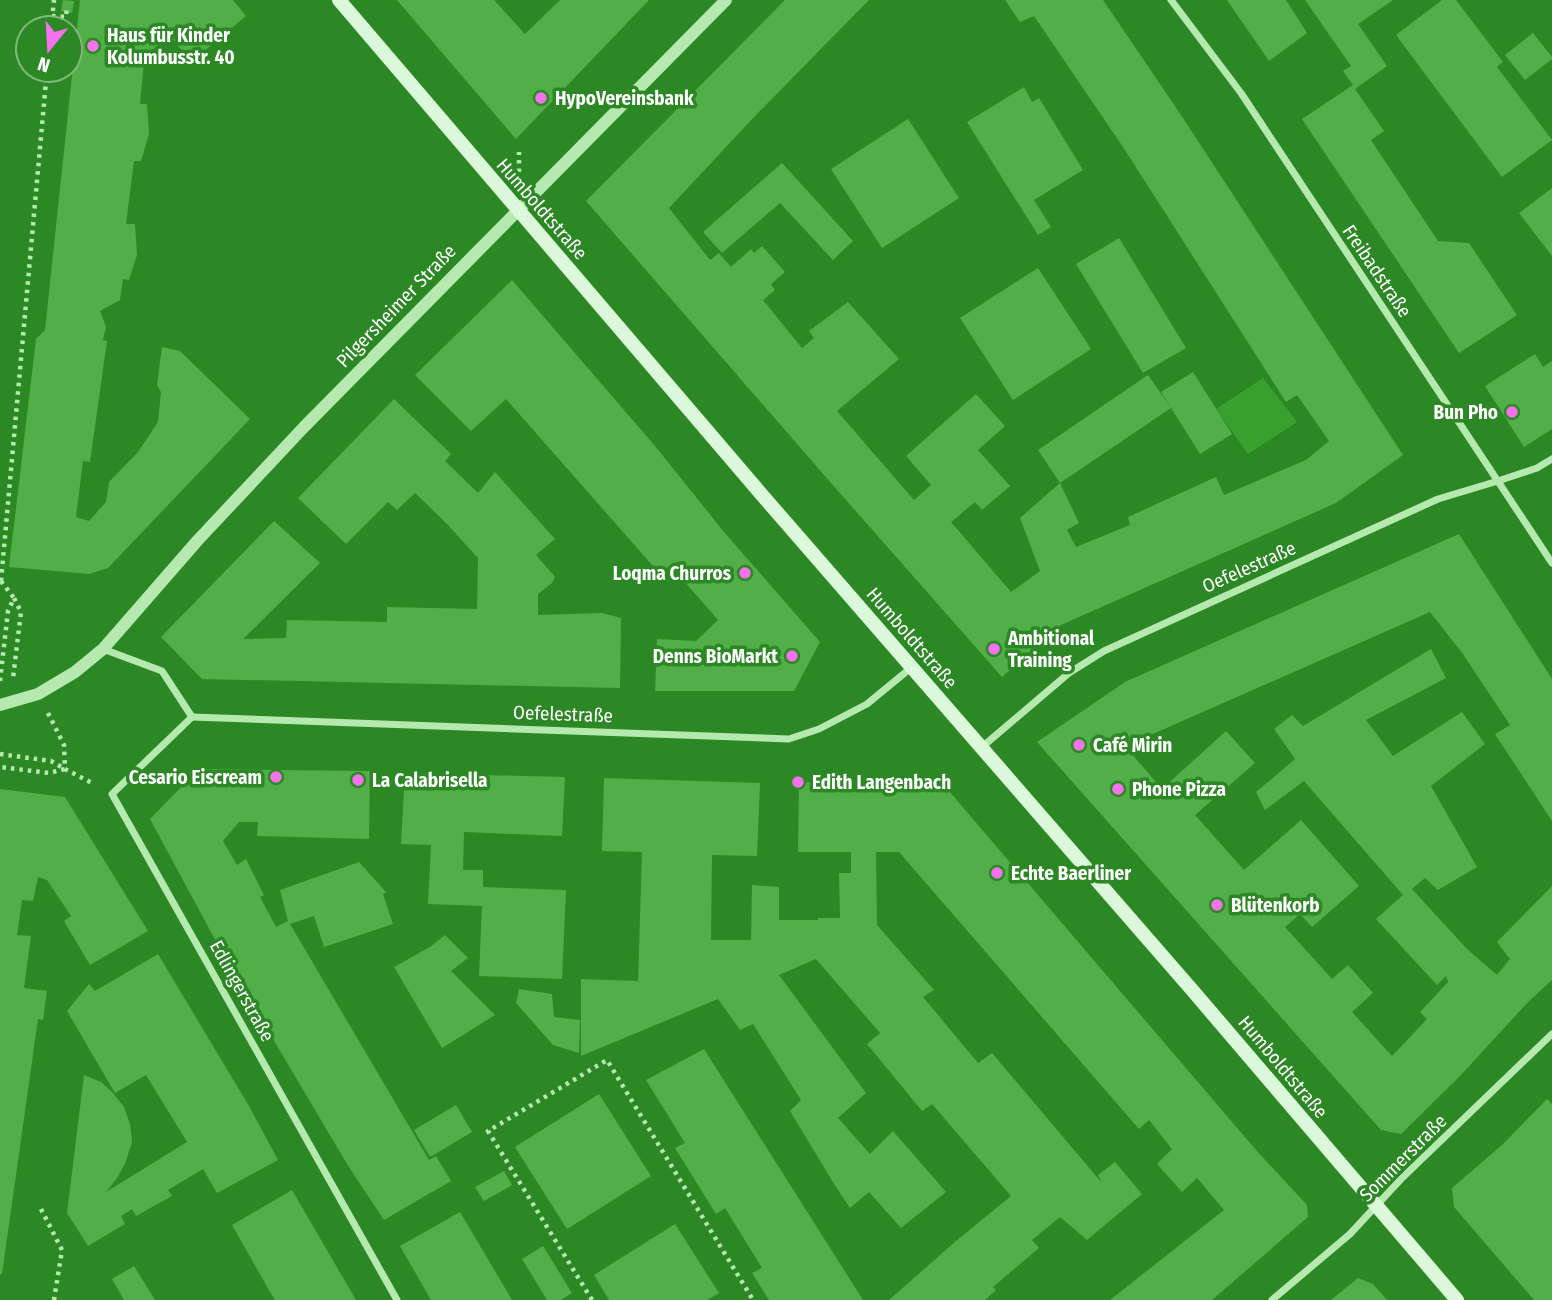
<svg xmlns="http://www.w3.org/2000/svg" width="1552" height="1300" viewBox="0 0 1552 1300" font-family="'Fira Sans Condensed',sans-serif">
<style>
.green{fill:#39a02e}
.building{fill:#52ae48}
.lines{fill:none;stroke-linecap:round;stroke-linejoin:round}
.path{stroke:#b5e9af;stroke-width:4.5;stroke-dasharray:3.5 5;stroke-linecap:butt}
.minor{stroke:#b5e9af;stroke-width:7}
.tertiary{stroke:#b5e9af;stroke-width:12}
.secondary{stroke:#dcf8da;stroke-width:14}
.poi-dot{fill:#f472ec;stroke:#2c8824;stroke-width:2.5}
.labels{text-anchor:middle;dominant-baseline:central;stroke-width:7;stroke-linejoin:round;paint-order:stroke}
.poi-label{font-size:19px;font-weight:bold;fill:#fff;stroke:#2c8824;text-anchor:start}
.street-label{font-size:19px;fill:#fff;stroke:#2c8824}
</style>
<rect width="100%" height="100%" fill="#2c8824"/>
<path class="green" d="M1263 378 1297 422 1248 454 1216 409Z"/>
<g class="building">
<path d="M63 0 74 1 72 13 61 11Z"/>
<path d="M80 0H233L246 16 191 62 174 41 145 52 140 104H147L149 134 141 161H134L126 224H135L137 255 129 280 123 279 120 300 100 311 106 327 103 340 107 341 90 462 83 461 76 517 89 521 106 502 109 482 138 452 158 422 161 392 157 385 162 347 180 351 250 419 108 568 89 574 9 567 36 339 45 330Z"/>
<path d="M397 0H494L525 34 560 0H649L516 139Z"/>
<path d="M785 0H869L755 116 669 208 710 260 719 253 731 267 751 249 754 253 762 246 785 272 771 284 775 290 763 300 802 348 814 338 809 331 848 302 899 359 837 411 914 500 931 485 906 456 976 394 1005 426 978 450 1010 486 982 510 975 502 951 522 1011 592 1040 571 1020 518 1060 483 1079 523 1067 530 1076 547 1130 525 1128 517 1216 477 1224 495 1306 460 1329 441 1297 395 1286 402 1123 147 1034 16 1020 22 1005 0H1103L1179 112 1403 455 1336 503 1061 625 1002 677 824 475 586 201Z"/>
<path d="M1227 0H1286L1307 33 1269 61Z"/>
<path d="M1305 0H1393L1358 24 1387 66 1355 89 1384 131 1371 140 1438 241 1469 243 1517 315 1459 353 1302 119 1353 85 1343 71 1351 66Z"/>
<path d="M1442 0H1456L1503 62 1497 67 1552 140 1502 177 1396 35Z"/>
<path d="M1533 33 1552 57V59L1525 80 1505 55Z"/>
<path d="M1024 87 1032 102 1039 98 1083 170 1034 200 1051 227 1038 235 967 122Z"/>
<path d="M908 119 959 198 882 248 831 169Z"/>
<path d="M782 163 853 241 833 260 780 203 722 253 703 232Z"/>
<path d="M1552 188V256L1519 213Z"/>
<path d="M1119 238 1186 348 1143 373 1076 264Z"/>
<path d="M1038 268 1091 349 1013 400 960 318Z"/>
<path d="M512 280 655 446 724 532 820 642 794 691H655L657 639 696 641 718 620 677 573 667 582 506 399 471 431 415 375Z"/>
<path d="M1535 354 1543 367 1552 361V429L1524 447 1485 386Z"/>
<path d="M1193 372 1232 434 1200 454 1161 392Z"/>
<path d="M1148 375 1171 408 1060 483 1038 450Z"/>
<path d="M394 399 451 454 445 461 478 493 495 472 555 539 536 555 555 577 552 583 538 594V615L602 613 621 618 620 688 202 679 161 637 274 521 320 563 243 639 286 638 287 620 387 622V607L477 609 478 558 447 524 415 493 397 510 388 502 346 544 298 498Z"/>
<path d="M1459 534 1552 679V821L1495 734 1510 725 1463 654 1430 612 1146 737 1131 753 1162 789 1226 731 1255 763 1195 815 1244 870 1301 820 1359 886 1312 927 1300 914 1285 927 1332 979 1348 965 1373 993 1352 1012 1392 1056 1427 1019 1420 1012 1448 982 1446 976 1437 985 1376 919 1403 895 1304 781 1265 810 1256 792 1295 759 1274 729 1292 715 1303 726 1431 649 1446 678 1366 720 1393 756 1462 712 1485 744 1431 786 1477 867 1438 890 1425 878 1412 889 1467 949 1497 975 1510 959 1497 942 1552 886V980L1528 1002 1460 1076 1401 1134 1381 1130 1037 742 1125 682Z"/>
<path d="M199 769 370 771 369 839 257 836 258 822H239L223 841 237 865 246 859 264 895 260 897 276 927 288 921 280 890 359 862 386 892 383 894 393 924 324 947 314 916 290 924 429 1160 436 1156 451 1181 384 1220 347 1164 225 958 150 819Z"/>
<path d="M405 773 565 777 562 836 464 832 463 870H483V887L566 890 562 979 479 976 482 906 428 904 431 845 401 844Z"/>
<path d="M604 778 760 783 757 856 712 855 711 940H751L752 885 779 887V920H818V918H840L839 873H851V852H798L799 782 943 784 1256 1150 1307 1205 1308 1217 1212 1300H1110L1224 1210 1197 1178 1182 1192 1157 1164 1172 1149 1149 1120 1139 1129 899 852H876L877 925 934 990 923 997 978 1063 992 1053 1102 1183 1098 1175 1115 1162 1142 1194 1087 1240 1060 1217 1032 1240 1039 1248 993 1287 996 1290 985 1300H889L956 1241 1011 1196 932 1104 922 1111 867 1044 880 1033 816 959 779 975 866 1093 838 1118 870 1154 893 1131 946 1192 901 1228 869 1192 850 1208 834 1184 790 1111 801 1100 753 1024 740 1030 718 999 581 1056V979L638 981 642 852 602 851Z"/>
<path d="M0 789 65 797 148 931 90 965 64 921 71 916 47 880 38 877 33 901 22 900 17 935 31 936 24 988 47 991 43 1020 38 1019 2 1274H0Z"/>
<path d="M445 935 468 958 451 971 495 1015 442 1048 394 967 430 947Z"/>
<path d="M158 954 249 1106 278 1160 217 1193 203 1169 168 1190 172 1196 136 1216 132 1209 121 1216 125 1224 88 1246 67 1213 84 1075 101 1082 113 1093 124 1107 130 1124 132 1142 125 1164 117 1178 106 1192 187 1142 146 1075 115 1093 67 1011 89 984 95 991Z"/>
<path d="M519 989 552 994 554 1017 580 1020 579 1053 553 1045 516 1003Z"/>
<path d="M704 1049 863 1300H769L752 1273 762 1268 725 1208 716 1214 675 1148 685 1143 646 1080Z"/>
<path d="M599 1094 651 1176 567 1229 515 1147Z"/>
<path d="M1547 1099 1552 1104V1300H1534L1454 1207 1452 1188 1502 1145Z"/>
<path d="M456 1105 472 1132 430 1157 414 1130Z"/>
<path d="M504 1171 512 1185 484 1201 475 1187Z"/>
<path d="M292 1190 331 1257 356 1300H275L270 1292 232 1225Z"/>
<path d="M460 1212 492 1266 512 1300H431L400 1246Z"/>
<path d="M675 1224 719 1293 707 1300H609L594 1275Z"/>
<path d="M543 1246 572 1293 561 1300H547L522 1259Z"/>
<path d="M134 1266 155 1300H124L112 1279Z"/>
<path d="M1358 1278 1373 1284 1387 1300H1331Z"/>
</g>
<g class="lines">
<g class="path">
<path d="M52 16 66 17 67 7"/>
<path d="M51 28 54 0"/>
<path d="M519 172V152"/>
<path d="M1 581 47 70"/>
<path d="M1 581 14 598"/>
<path d="M0 681 8 611 14 598 21 612 13 678"/>
<path d="M48 713 64 745 65 769 94 784"/>
<path d="M0 754 51 761 65 769 49 773 0 767"/>
<path d="M41 1209 62 1250 54 1300"/>
<path d="M592 1300 488 1131 607 1060 753 1300"/>
</g>
<g class="minor">
<path d="M1171 0 1241 93 1552 563"/>
<path d="M103 649 162 671 192 717"/>
<path d="M192 717 789 739 819 729 867 704 912 667"/>
<path d="M192 717 112 794 397 1300"/>
<path d="M982 747 1069 673 1104 651 1438 499 1498 481 1537 468 1552 459"/>
<path d="M1272 1300 1350 1234 1401 1179 1552 1034"/>
</g>
<path class="tertiary" d="M0 705 38 694 75 672 103 649 198 540 304 427 726 0"/>
<path class="secondary" d="M339 0 762 495 1193 991 1457 1300"/>
</g>
<g class="poi-dot">
<circle cx="93" cy="46" r="7"/>
<circle cx="541" cy="98" r="7"/>
<circle cx="1512" cy="412" r="7"/>
<circle cx="745" cy="573" r="7"/>
<circle cx="994" cy="649" r="7"/>
<circle cx="792" cy="656" r="7"/>
<circle cx="1079" cy="745" r="7"/>
<circle cx="276" cy="777" r="7"/>
<circle cx="358" cy="780" r="7"/>
<circle cx="798" cy="782" r="7"/>
<circle cx="1118" cy="789" r="7"/>
<circle cx="997" cy="873" r="7"/>
<circle cx="1217" cy="905" r="7"/>
</g>
<g class="labels">
<g class="poi-label">
<text x="107" y="35">Haus für Kinder<tspan x="107" dy="22">Kolumbusstr. 40</tspan></text>
<text x="555" y="98">HypoVereinsbank</text>
<text x="1498" y="412" text-anchor="end">Bun Pho</text>
<text x="731" y="573" text-anchor="end">Loqma Churros</text>
<text x="1008" y="638">Ambitional<tspan x="1008" dy="22">Training</tspan></text>
<text x="778" y="656" text-anchor="end">Denns BioMarkt</text>
<text x="1093" y="745">Café Mirin</text>
<text x="262" y="777" text-anchor="end">Cesario Eiscream</text>
<text x="372" y="780">La Calabrisella</text>
<text x="812" y="782">Edith Langenbach</text>
<text x="1132" y="789">Phone Pizza</text>
<text x="1011" y="873">Echte Baerliner</text>
<text x="1231" y="905">Blütenkorb</text>
</g>
<g class="street-label">
<text transform="translate(542 209) rotate(49)">Humboldtstraße</text>
<text transform="translate(1377 271) rotate(56)">Freibadstraße</text>
<text transform="translate(396 306) rotate(-46)">Pilgersheimer Straße</text>
<text transform="translate(1249 567) rotate(-24)">Oefelestraße</text>
<text transform="translate(912 638) rotate(49)">Humboldtstraße</text>
<text transform="translate(563 714) rotate(2)">Oefelestraße</text>
<text transform="translate(242 991) rotate(61)">Edlingerstraße</text>
<text transform="translate(1283 1067) rotate(50)">Humboldtstraße</text>
<text transform="translate(1403 1158) rotate(-45)">Sommerstraße</text>
</g>
</g>
<g transform="translate(49 49) rotate(198)"><circle r="33" fill="#2c8824" stroke="#80b87c" stroke-width="2"/>
<path d="M0-5L12 26L0 18L-12 26Z" fill="#f472ec"/>
<text y="-10" font-size="19" font-weight="bold" text-anchor="middle" fill="#ffffff">N</text>
</g>
</svg>
